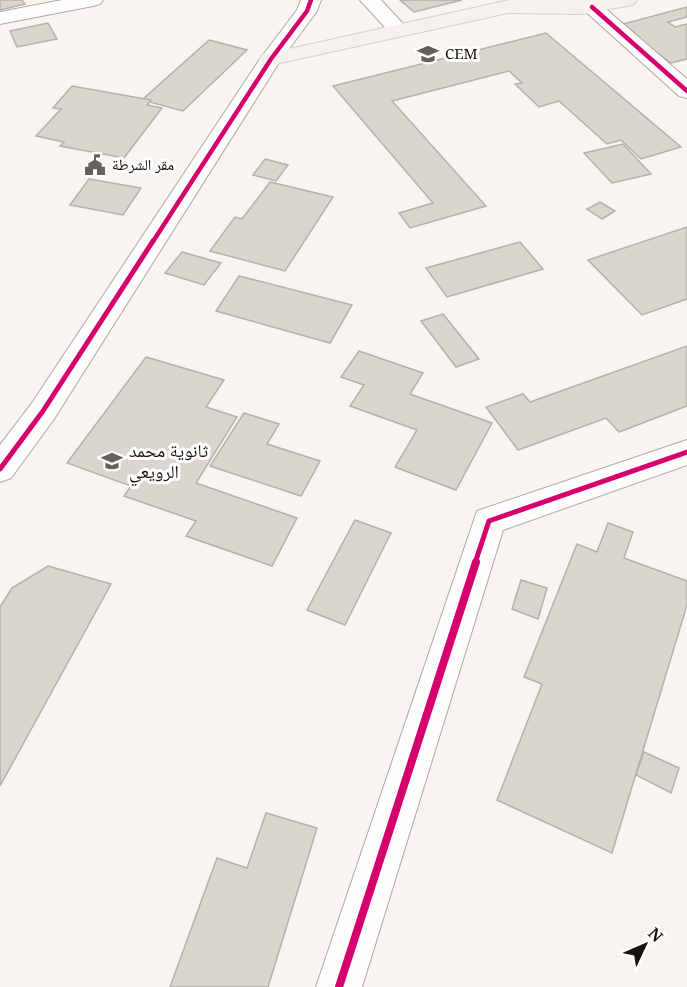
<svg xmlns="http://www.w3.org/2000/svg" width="687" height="987" font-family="'Noto Serif','Noto Naskh Arabic',serif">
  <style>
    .building { fill: #dbd5cf; stroke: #b6b0ab; stroke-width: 1.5 }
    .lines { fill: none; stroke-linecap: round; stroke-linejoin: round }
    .minor-casing { stroke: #ada8a1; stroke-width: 2 }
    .major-casing { stroke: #d3d0cd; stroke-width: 2 }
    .minor { fill: #fefdfd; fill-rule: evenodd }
    .major { fill: #f6f1ec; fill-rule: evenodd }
    .cycleway-far2-casing { stroke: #fff; stroke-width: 7 }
    .cycleway-far1-casing { stroke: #fff; stroke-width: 9 }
    .cycleway-casing { stroke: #fff; stroke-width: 11 }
    .cycleway-far2 { stroke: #d6006c; stroke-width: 4.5 }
    .cycleway-far1 { stroke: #d6006c; stroke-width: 5 }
    .cycleway { stroke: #d6006c; stroke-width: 8 }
    .labels { text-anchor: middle; stroke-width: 6; stroke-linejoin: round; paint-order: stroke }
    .far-poi-label { font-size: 15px; fill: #19120a; stroke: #fff; text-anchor: start }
    .poi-label { font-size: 18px; fill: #19120a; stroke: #fff; text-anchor: start }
  </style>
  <rect width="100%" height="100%" fill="#f9f4ef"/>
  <g class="building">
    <polygon points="0,0 22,0 25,4 0,10"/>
    <polygon points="400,0 462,0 414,12"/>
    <polygon points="687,7 687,17 668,22 675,27 687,24 687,59 671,63 632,34 635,33 623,24"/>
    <polygon points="48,23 57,39 17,47 10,31"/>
    <polygon points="546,33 681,147 641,159 621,140 607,144 559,101 539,107 515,84 522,83 509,71 392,101 486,206 410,228 399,213 433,203 333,86"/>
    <polygon points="209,40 247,50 183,111 142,100"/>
    <polygon points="72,86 151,100 147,105 162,108 124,158 60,146 64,142 36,136 61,109 53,108"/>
    <polygon points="623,144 651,174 612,183 584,153"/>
    <polygon points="265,159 288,165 276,181 253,175"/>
    <polygon points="89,179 141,188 123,215 70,205"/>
    <polygon points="270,182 333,197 285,271 210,251 235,217 242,219"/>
    <polygon points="600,202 615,211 602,219 587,209"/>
    <polygon points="687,227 687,299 642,315 588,260"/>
    <polygon points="520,242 543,269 447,297 426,268"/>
    <polygon points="182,252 221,263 204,285 165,273"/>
    <polygon points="239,276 352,305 330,343 216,311"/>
    <polygon points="443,314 479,359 456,367 421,321"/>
    <polygon points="687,346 687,406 619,432 606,418 518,450 486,407 523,394 530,402"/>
    <polygon points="359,351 423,373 410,394 492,423 456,490 395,467 417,430 350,406 364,385 341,377"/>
    <polygon points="146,357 224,380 206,407 237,417 196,483 297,518 272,566 186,536 196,521 124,496 131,486 67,463"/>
    <polygon points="244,413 279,424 267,444 320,461 301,496 210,466"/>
    <polygon points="355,520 391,533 345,625 307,610"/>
    <polygon points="608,523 633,532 624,558 687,581 687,605 612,853 497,800 542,684 524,677 577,544 597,552"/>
    <polygon points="48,566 111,584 0,786 0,607 12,588"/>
    <polygon points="521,580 547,588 538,619 512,609"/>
    <polygon points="644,752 679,768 671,793 636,775"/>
    <polygon points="266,813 317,828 268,987 170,987 217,858 247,868"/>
  </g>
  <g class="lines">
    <defs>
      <g id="minor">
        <polygon points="62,0 103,0 100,4 93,6 0,24 0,12"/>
        <polygon points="301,0 321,0 317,11 280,61 54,419 11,478 0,482 0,445 32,403 260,59 297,10"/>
        <polygon points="360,0 381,0 406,27 409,31 406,35 392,35"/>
        <polygon points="592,1 599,3 687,79 687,98 679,96 585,11 582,7 585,3"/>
        <polygon points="687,440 687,465 503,530 362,987 316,987 477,511"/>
      </g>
      <polygon id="major" points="509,0 637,0 634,4 627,6 580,14 508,13 271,65 263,64 260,59 263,54 271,53"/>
    </defs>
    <use href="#minor" class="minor-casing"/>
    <use href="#major" class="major-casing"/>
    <use href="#minor" class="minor"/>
    <use href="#major" class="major"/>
    <defs>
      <g id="cycleway-far2">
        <polyline points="592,7 687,91"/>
        <polyline points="152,243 271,59 307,11 311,0"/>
      </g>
      <g id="cycleway-far1">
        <polyline points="0,469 43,411 153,241"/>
        <polyline points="475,563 489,521 687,452"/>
      </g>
      <polyline id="cycleway" points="339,987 476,562"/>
    </defs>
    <use href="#cycleway-far2" class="cycleway-far2-casing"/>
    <use href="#cycleway-far1" class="cycleway-far1-casing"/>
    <use href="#cycleway" class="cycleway-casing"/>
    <use href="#cycleway-far2" class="cycleway-far2"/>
    <use href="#cycleway-far1" class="cycleway-far1"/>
    <use href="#cycleway" class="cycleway"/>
  </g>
  <defs>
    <symbol id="school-bare" viewBox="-9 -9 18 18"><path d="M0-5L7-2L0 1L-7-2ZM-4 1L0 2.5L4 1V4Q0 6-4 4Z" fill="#67615a" stroke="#fff" stroke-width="2.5" paint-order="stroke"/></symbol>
    <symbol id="civic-bare" viewBox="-9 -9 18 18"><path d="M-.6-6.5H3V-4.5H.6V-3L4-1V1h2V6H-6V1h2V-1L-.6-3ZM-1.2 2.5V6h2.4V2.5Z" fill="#67615a" stroke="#fff" stroke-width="2.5" paint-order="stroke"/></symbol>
  </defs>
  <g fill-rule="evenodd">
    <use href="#school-bare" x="413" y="39" width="30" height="30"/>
    <use href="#civic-bare" x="80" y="150" width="30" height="30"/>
    <use href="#school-bare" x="97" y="446" width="30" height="30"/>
  </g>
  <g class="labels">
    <g class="far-poi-label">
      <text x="445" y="59">CEM</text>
      <text x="112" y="170">مقر الشرطة</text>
    </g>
    <g class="poi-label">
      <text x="129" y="457">ثانوية محمد<tspan x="129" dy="21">الرويعي</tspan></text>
    </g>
  </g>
  <g transform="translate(645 945) rotate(46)" stroke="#ffffff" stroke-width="4.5" paint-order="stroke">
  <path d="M0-4.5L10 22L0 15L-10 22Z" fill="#19120a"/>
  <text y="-9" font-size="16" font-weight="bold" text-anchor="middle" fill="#19120a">N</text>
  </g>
</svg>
